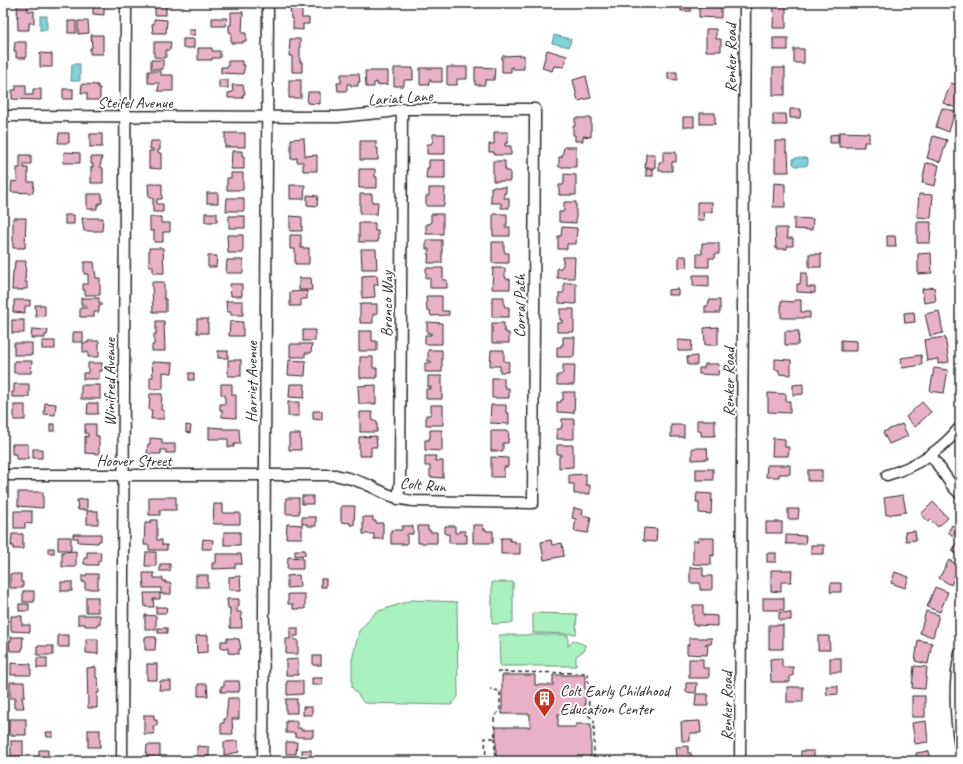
<svg xmlns="http://www.w3.org/2000/svg" width="963" height="764" font-family="Caveat,sans-serif">
  <style>
    .green { fill: #a9f2c0; stroke: #6a8e76 }
    .water { fill: #80d2d7; stroke: #5e8f92 }
    .building { fill: #e8b1c8; stroke: #2b2b2b }
    .lines { fill: none; stroke-linecap: round; stroke-linejoin: round }
    .minor-casing { stroke: #2b2b2b; stroke-width: 13 }
    .path { stroke: #2b2b2b; stroke-width: 1.5; stroke-dasharray: 4 3; stroke-linecap: butt }
    .minor { stroke: #fff; stroke-width: 10 }
    .labels { text-anchor: middle; stroke-width: 4; stroke-linejoin: round; paint-order: stroke }
    .street-label { font-size: 16px; fill: #2b2b2b; stroke: #fff }
    .poi-label { font-size: 16px; fill: #2b2b2b; stroke: #fff; text-anchor: start }
  </style>
  <rect width="100%" height="100%" fill="#fff"/>
  <filter id="ink" filterUnits="userSpaceOnUse"><feTurbulence type="fractalNoise" baseFrequency=".025" numOctaves="2"/><feDisplacementMap in="SourceGraphic" scale="8" xChannelSelector="R" yChannelSelector="G"/><feConvolveMatrix kernelMatrix="1 2 1 2 8 2 1 2 1" color-interpolation-filters="sRGB"/></filter>
  <g filter="url(#ink)">
    <g class="green">
      <polygon points="492,582 513,582 513,623 492,624"/>
      <polygon points="412,600 457,602 458,697 451,705 364,703 352,687 352,660 359,631 376,612"/>
      <polygon points="533,613 577,614 576,634 533,633"/>
      <polygon points="499,635 568,635 568,646 573,640 585,645 585,650 576,656 576,666 500,666"/>
    </g>
    <g class="water">
      <rect x="40" y="16" width="7" height="14"/>
      <polygon points="554,35 571,39 569,47 552,43"/>
      <polygon points="72,64 80,64 80,81 71,81"/>
      <polygon points="795,158 805,158 808,159 808,164 806,166 796,166 793,164 793,159"/>
    </g>
    <g class="building">
      <polygon points="93,3 104,3 104,15 93,14"/>
      <rect x="155" y="3" width="11" height="12"/>
      <polygon points="681,3 690,3 691,11 681,11"/>
      <polygon points="774,3 786,3 786,28 773,28"/>
      <polygon points="17,4 28,4 28,11 34,11 34,23 29,23 29,30 18,30"/>
      <polygon points="290,5 302,5 302,18 309,18 309,24 303,24 303,30 293,29 293,19 291,19"/>
      <polygon points="699,7 721,7 721,18 699,17"/>
      <polygon points="231,12 243,12 242,33 246,33 246,41 243,41 243,43 231,43 231,32 229,32 229,25 231,25"/>
      <polygon points="212,18 227,18 226,26 212,26"/>
      <polygon points="154,19 167,20 166,33 153,33 152,24 154,24"/>
      <rect x="68" y="21" width="8" height="12"/>
      <polygon points="78,21 88,21 89,33 78,34"/>
      <polygon points="706,29 716,29 716,39 721,39 721,51 706,51"/>
      <rect x="189" y="30" width="6" height="5"/>
      <polygon points="91,35 103,35 103,54 90,54 90,48 92,48"/>
      <rect x="773" y="38" width="15" height="12"/>
      <rect x="183" y="39" width="11" height="9"/>
      <polygon points="290,39 300,39 300,62 302,62 302,72 292,72 292,56 289,56"/>
      <polygon points="15,42 26,42 26,58 16,58 16,51 14,51"/>
      <polygon points="154,42 171,42 170,50 166,50 166,58 154,57"/>
      <polygon points="198,48 212,48 212,51 220,51 220,58 212,58 212,60 198,60"/>
      <rect x="794" y="49" width="10" height="14"/>
      <polygon points="547,50 567,56 564,67 554,66 552,71 542,68"/>
      <polygon points="40,53 52,54 52,67 40,67"/>
      <polygon points="524,55 524,69 513,69 513,67 511,67 511,72 502,72 502,56"/>
      <rect x="151" y="60" width="12" height="9"/>
      <polygon points="228,61 242,61 242,65 245,65 243,74 221,73 221,67 228,67"/>
      <polygon points="447,67 467,67 467,79 457,79 457,85 447,85"/>
      <polygon points="475,67 495,68 494,80 485,80 485,85 475,85"/>
      <polygon points="394,68 413,68 413,80 404,80 404,86 394,86"/>
      <polygon points="420,68 442,68 442,82 431,82 431,80 429,80 429,85 420,85"/>
      <rect x="773" y="68" width="12" height="27"/>
      <polygon points="148,71 161,71 161,75 173,75 173,91 158,91 159,83 148,83"/>
      <polygon points="365,71 388,71 388,84 377,85 377,82 374,83 374,87 366,87"/>
      <polygon points="668,72 677,72 677,80 668,79"/>
      <polygon points="341,74 359,74 360,82 358,82 358,86 351,86 351,84 347,84 347,91 338,91 337,83 341,83"/>
      <polygon points="586,76 591,98 578,101 573,80"/>
      <rect x="219" y="80" width="9" height="8"/>
      <rect x="289" y="80" width="12" height="18"/>
      <polygon points="951,83 960,86 960,98 956,108 943,103"/>
      <polygon points="82,84 98,85 98,88 100,88 100,100 87,100 87,93 81,93"/>
      <polygon points="16,85 26,85 26,95 33,95 33,89 41,89 41,100 12,99 12,90 16,90"/>
      <polygon points="232,85 243,85 245,94 243,94 243,98 228,98 228,93 233,92"/>
      <rect x="63" y="89" width="10" height="10"/>
      <polygon points="308,92 320,92 320,104 307,103"/>
      <polygon points="942,108 955,111 949,132 936,127"/>
      <polygon points="790,109 801,109 800,118 790,118"/>
      <rect x="700" y="113" width="15" height="11"/>
      <polygon points="773,114 786,114 787,125 773,125"/>
      <rect x="683" y="117" width="11" height="10"/>
      <polygon points="575,118 591,118 591,137 583,136 583,141 575,141 575,135 573,135 573,126 575,126"/>
      <polygon points="494,132 508,132 508,143 505,143 505,146 511,146 511,155 494,155 494,152 489,152 489,144 494,144"/>
      <polygon points="839,132 869,133 869,142 864,142 864,147 839,147"/>
      <polygon points="59,133 69,133 69,143 58,143"/>
      <rect x="225" y="133" width="20" height="14"/>
      <rect x="90" y="134" width="12" height="13"/>
      <polygon points="433,134 445,134 445,154 427,154 427,144 431,144 433,141"/>
      <polygon points="838,134 838,143 830,143 830,135"/>
      <polygon points="933,136 947,140 940,162 927,158"/>
      <polygon points="304,138 305,156 317,155 317,171 303,171 303,162 297,162 297,158 291,159 291,139"/>
      <polygon points="151,141 160,141 160,150 158,150 158,153 161,153 161,169 149,168 149,151 153,151 153,149 150,149"/>
      <polygon points="360,141 376,141 376,148 378,148 378,160 360,160"/>
      <polygon points="775,141 786,141 786,152 788,152 789,172 775,172"/>
      <polygon points="564,147 576,147 576,167 559,167 559,157 562,157"/>
      <polygon points="232,151 242,151 242,156 244,156 244,169 231,169"/>
      <polygon points="64,152 80,153 80,163 63,163"/>
      <polygon points="663,152 676,152 676,162 672,162 672,171 659,171 659,162 663,162"/>
      <polygon points="646,154 655,154 655,168 645,168"/>
      <polygon points="20,155 31,155 31,164 24,164 24,168 28,168 28,182 34,182 33,193 11,192 12,181 17,182 17,168 20,168"/>
      <polygon points="91,157 102,157 100,167 103,168 103,183 91,183 91,167 93,167 93,164 91,164"/>
      <polygon points="429,160 445,160 445,179 426,179 427,168 429,168"/>
      <polygon points="493,161 505,161 505,169 506,169 506,171 510,171 510,181 493,181"/>
      <polygon points="926,163 939,165 935,186 922,183"/>
      <polygon points="359,169 375,169 375,177 377,177 377,188 359,188"/>
      <rect x="646" y="169" width="7" height="7"/>
      <polygon points="231,173 243,173 243,190 227,190 227,178 231,178"/>
      <polygon points="564,174 576,175 576,195 559,195 559,185 563,185 564,182"/>
      <polygon points="774,183 785,184 785,207 773,207"/>
      <polygon points="148,184 162,184 162,199 157,199 157,204 163,204 163,212 153,212 153,198 149,198"/>
      <polygon points="290,185 305,185 304,199 290,199"/>
      <polygon points="491,187 506,187 506,193 504,193 504,198 509,198 509,208 501,208 501,203 491,203"/>
      <polygon points="429,188 445,188 444,206 426,206 426,196 429,196"/>
      <rect x="207" y="193" width="11" height="10"/>
      <polygon points="87,194 102,194 102,203 99,203 99,205 97,205 97,209 87,209"/>
      <polygon points="360,194 372,194 372,202 378,202 377,214 360,214"/>
      <polygon points="919,194 933,195 931,218 917,217"/>
      <polygon points="307,195 318,196 317,206 307,205"/>
      <polygon points="227,198 244,198 244,211 226,211"/>
      <polygon points="564,202 576,202 576,223 559,222 559,212 563,212 564,210"/>
      <polygon points="697,202 712,202 712,212 703,212 704,220 697,220"/>
      <rect x="205" y="213" width="12" height="9"/>
      <polygon points="431,214 443,214 443,234 426,234 426,224 430,224 430,222 431,222"/>
      <polygon points="493,214 507,214 507,225 505,225 505,227 510,227 510,236 493,236"/>
      <rect x="65" y="215" width="9" height="9"/>
      <rect x="229" y="216" width="16" height="12"/>
      <polygon points="290,216 302,217 302,231 290,231"/>
      <polygon points="150,217 161,217 161,223 170,223 170,232 163,232 163,242 154,242 154,231 150,231"/>
      <polygon points="13,218 26,218 25,248 13,248"/>
      <polygon points="82,218 103,218 102,231 84,231"/>
      <polygon points="794,218 813,219 812,230 794,229"/>
      <polygon points="917,222 931,222 930,243 917,243"/>
      <polygon points="359,223 375,223 375,231 378,231 378,242 359,242"/>
      <polygon points="562,227 577,228 576,244 567,244 567,249 558,249 558,236 561,236"/>
      <polygon points="775,228 787,228 787,238 793,238 793,246 787,246 787,249 776,249"/>
      <polygon points="227,235 243,235 243,253 228,253"/>
      <polygon points="290,235 301,235 301,248 309,248 309,264 295,264 295,249 290,249"/>
      <polygon points="887,236 895,236 896,247 887,247"/>
      <polygon points="426,240 442,240 442,263 428,263 429,249 426,249"/>
      <polygon points="492,242 504,242 504,250 505,253 509,253 509,263 492,263"/>
      <polygon points="702,243 719,243 719,254 715,254 715,258 709,258 709,267 697,267 697,254 702,254"/>
      <polygon points="149,248 163,248 164,273 153,273 153,266 149,266"/>
      <polygon points="361,249 376,249 377,269 362,269"/>
      <polygon points="931,253 932,273 918,274 918,254"/>
      <rect x="809" y="254" width="12" height="13"/>
      <polygon points="208,256 217,256 216,267 208,267"/>
      <polygon points="679,256 686,256 687,267 679,268"/>
      <polygon points="563,257 575,257 574,278 557,278 557,268 561,268 563,265"/>
      <polygon points="227,260 243,260 243,273 226,273"/>
      <polygon points="15,261 26,261 25,282 27,282 27,289 23,289 23,290 12,290 13,271 14,271"/>
      <polygon points="84,262 94,262 96,278 100,278 100,295 85,295 85,290 83,290 83,284 88,284 88,274 84,274"/>
      <polygon points="426,268 443,268 443,280 447,280 447,288 430,288 430,278 426,278"/>
      <polygon points="493,268 505,268 505,276 506,279 510,279 510,289 492,289"/>
      <polygon points="801,273 807,273 807,287 815,287 815,293 797,292 797,284 800,284"/>
      <polygon points="377,275 378,285 374,285 375,297 362,298 362,276"/>
      <polygon points="693,275 709,275 709,287 693,286"/>
      <polygon points="299,278 311,278 312,290 299,290"/>
      <polygon points="152,282 164,282 164,299 166,299 166,312 153,312"/>
      <polygon points="564,283 576,283 576,304 559,303 559,293 563,293 564,291"/>
      <polygon points="230,284 242,284 242,296 231,296"/>
      <polygon points="934,287 936,301 924,303 922,289"/>
      <polygon points="678,289 678,295 668,295 668,290"/>
      <polygon points="307,291 307,299 301,299 301,306 290,306 290,292"/>
      <polygon points="426,296 442,296 442,311 449,311 449,315 431,316 430,311 427,311"/>
      <polygon points="492,297 504,297 504,305 505,307 509,307 509,317 492,317"/>
      <polygon points="81,298 99,298 99,303 101,303 101,306 99,306 99,312 94,312 94,317 80,317 80,308 86,308 86,305 81,305"/>
      <polygon points="14,300 30,300 30,306 25,306 25,313 13,312 13,307 14,307"/>
      <polygon points="709,300 720,300 720,313 705,313 705,306 708,306"/>
      <polygon points="794,300 801,300 801,312 810,312 810,318 781,318 781,301 794,302"/>
      <polygon points="226,301 243,301 243,315 231,315 231,312 227,312"/>
      <polygon points="360,304 377,304 377,314 373,314 373,323 360,323"/>
      <polygon points="35,305 45,305 45,316 36,317"/>
      <polygon points="560,309 574,309 574,332 557,332 557,323 562,323 562,320 560,320"/>
      <polygon points="939,311 943,333 930,336 925,314"/>
      <polygon points="914,312 915,322 905,323 904,313"/>
      <rect x="197" y="319" width="11" height="14"/>
      <rect x="12" y="320" width="12" height="13"/>
      <polygon points="156,321 164,321 165,351 152,351 152,345 154,345 154,334 156,334"/>
      <polygon points="230,321 243,322 243,336 229,336"/>
      <polygon points="427,322 442,323 442,344 425,344 425,335 431,335 431,333 427,333"/>
      <polygon points="492,323 504,323 504,331 506,331 506,333 509,333 509,343 492,343"/>
      <polygon points="718,327 718,345 705,345 704,328"/>
      <polygon points="32,329 48,330 47,335 45,335 45,338 31,338"/>
      <rect x="303" y="330" width="12" height="11"/>
      <polygon points="359,331 372,331 372,341 377,341 377,351 359,351"/>
      <polygon points="785,331 799,331 798,345 785,345"/>
      <rect x="73" y="332" width="10" height="10"/>
      <polygon points="563,337 575,337 574,357 557,357 557,347 561,347 561,345 563,345"/>
      <polygon points="945,337 949,362 938,364 938,359 927,361 924,340"/>
      <polygon points="678,340 692,341 691,351 678,351"/>
      <polygon points="841,340 857,341 857,351 841,351"/>
      <rect x="42" y="341" width="13" height="8"/>
      <polygon points="88,341 99,341 99,357 88,357 88,352 83,352 83,343 88,343"/>
      <rect x="14" y="343" width="18" height="12"/>
      <polygon points="290,344 312,344 311,353 305,353 305,357 290,357"/>
      <polygon points="428,350 442,350 442,372 425,372 425,363 431,363 431,361 428,361"/>
      <polygon points="491,350 504,350 504,361 509,362 508,372 500,372 500,366 490,366"/>
      <rect x="218" y="351" width="10" height="7"/>
      <polygon points="921,355 922,365 902,368 901,358"/>
      <polygon points="697,356 697,365 688,365 687,357"/>
      <polygon points="360,357 373,357 373,368 377,368 377,378 360,378"/>
      <polygon points="775,359 791,360 791,375 779,374 779,370 775,370"/>
      <rect x="228" y="360" width="13" height="16"/>
      <polygon points="289,360 306,361 305,376 288,375"/>
      <polygon points="14,361 32,361 31,373 14,373"/>
      <polygon points="152,362 173,363 172,373 163,372 163,389 150,389 150,377 153,377"/>
      <polygon points="88,363 102,363 102,371 99,371 99,379 83,379 83,373 88,373"/>
      <polygon points="705,364 719,364 718,375 699,374 699,368 704,368"/>
      <polygon points="563,365 575,365 574,385 557,385 557,375 561,375 563,373"/>
      <polygon points="934,368 948,370 944,393 930,391"/>
      <rect x="189" y="373" width="5" height="7"/>
      <polygon points="428,376 442,376 442,399 426,399 426,389 431,389 431,387 428,387"/>
      <polygon points="492,378 504,378 504,386 505,386 505,388 509,388 509,398 492,398"/>
      <polygon points="14,384 29,384 29,397 12,397 12,392 14,392"/>
      <polygon points="221,384 232,384 232,395 236,395 236,418 222,417 222,410 220,410 220,404 225,404 225,395 221,394"/>
      <polygon points="290,384 305,384 304,398 289,397"/>
      <polygon points="803,384 803,394 793,395 793,385"/>
      <rect x="81" y="385" width="19" height="14"/>
      <polygon points="376,385 376,404 359,404 358,386"/>
      <polygon points="563,392 575,392 574,413 557,412 557,402 561,402 561,400 563,400"/>
      <polygon points="768,393 786,394 786,401 790,401 790,413 768,412"/>
      <polygon points="150,394 162,394 161,410 164,410 164,419 151,419 152,410 149,410"/>
      <rect x="288" y="402" width="11" height="14"/>
      <polygon points="922,402 931,412 915,427 906,417"/>
      <polygon points="45,403 56,404 55,415 44,414"/>
      <polygon points="88,403 98,403 98,414 87,414"/>
      <rect x="14" y="405" width="11" height="15"/>
      <polygon points="431,405 443,405 443,425 426,425 426,415 430,415 431,413"/>
      <polygon points="491,405 506,405 506,413 509,413 509,424 490,423"/>
      <polygon points="313,411 322,411 322,420 313,419"/>
      <polygon points="360,412 372,412 373,421 377,421 377,432 360,432"/>
      <polygon points="562,419 574,419 574,439 557,439 557,429 561,429 561,427 562,427"/>
      <polygon points="697,420 715,420 715,436 701,436 701,431 697,431"/>
      <rect x="50" y="424" width="5" height="7"/>
      <polygon points="85,424 96,424 96,436 99,436 99,454 85,453 85,436 88,437 88,434 85,433"/>
      <polygon points="902,424 908,436 889,444 883,432"/>
      <polygon points="186,425 191,426 190,433 186,432"/>
      <rect x="671" y="425" width="13" height="12"/>
      <polygon points="209,427 223,428 223,429 239,429 240,444 234,444 234,447 228,447 228,439 209,439"/>
      <polygon points="430,430 442,430 442,451 425,450 425,440 429,440 429,438 430,438"/>
      <polygon points="491,431 509,431 508,443 503,443 503,451 491,451"/>
      <polygon points="289,434 300,434 301,450 289,450"/>
      <polygon points="376,436 377,447 371,447 371,456 359,456 359,437"/>
      <polygon points="150,438 162,439 162,444 175,444 175,453 166,453 166,450 161,450 161,454 147,454 148,444 150,444"/>
      <polygon points="773,438 785,439 785,447 789,447 788,456 772,456"/>
      <polygon points="12,444 28,444 28,459 16,459 16,454 12,454"/>
      <polygon points="557,445 573,445 573,467 559,468 559,456 561,456 561,454 557,454"/>
      <polygon points="692,448 707,448 708,459 692,460"/>
      <rect x="33" y="449" width="9" height="9"/>
      <polygon points="425,456 436,456 435,461 443,461 443,478 430,477 430,466 425,466"/>
      <polygon points="491,457 508,458 508,467 504,467 504,477 491,477"/>
      <polygon points="767,465 790,465 790,474 779,474 779,477 766,477"/>
      <rect x="696" y="469" width="17" height="11"/>
      <rect x="808" y="470" width="14" height="11"/>
      <polygon points="586,474 586,485 590,485 590,494 574,494 574,484 569,484 569,475"/>
      <polygon points="18,492 43,492 43,508 18,506"/>
      <polygon points="697,493 712,494 711,514 699,513 699,502 696,502"/>
      <polygon points="903,495 906,512 886,515 884,498"/>
      <rect x="302" y="496" width="11" height="8"/>
      <polygon points="149,497 176,497 176,510 160,510 160,515 149,515"/>
      <rect x="286" y="498" width="13" height="16"/>
      <polygon points="87,499 87,510 78,510 77,500"/>
      <polygon points="933,502 948,518 938,527 931,520 929,522 921,514"/>
      <polygon points="214,504 223,504 223,513 240,513 240,524 213,524"/>
      <polygon points="341,506 355,506 354,525 350,525 350,523 341,522"/>
      <polygon points="574,508 583,510 582,515 591,517 588,533 574,531 576,519 572,518"/>
      <polygon points="788,509 799,509 798,519 788,519"/>
      <polygon points="14,511 32,511 32,524 25,523 25,528 14,528"/>
      <rect x="87" y="511" width="11" height="13"/>
      <polygon points="302,517 316,517 316,526 308,526 308,524 302,524"/>
      <polygon points="363,517 373,517 373,521 376,521 376,523 383,523 383,539 374,539 374,534 363,534"/>
      <polygon points="151,520 157,520 157,540 162,540 162,545 167,545 167,550 149,550 149,545 144,545 145,523 151,523"/>
      <rect x="766" y="522" width="16" height="11"/>
      <polygon points="287,524 302,525 302,538 286,538"/>
      <polygon points="473,525 483,525 483,529 486,529 486,531 493,531 493,543 473,543"/>
      <polygon points="952,525 958,529 953,536 948,532"/>
      <polygon points="402,526 413,526 413,534 407,534 407,544 391,544 391,530 402,530"/>
      <polygon points="418,526 428,526 428,530 430,530 430,532 437,532 437,543 418,543"/>
      <polygon points="445,526 455,526 455,533 459,533 459,531 465,531 465,535 467,535 467,543 449,543 449,534 445,534"/>
      <polygon points="644,528 657,529 656,542 643,541"/>
      <polygon points="915,531 916,540 906,541 905,532"/>
      <rect x="224" y="532" width="16" height="13"/>
      <polygon points="12,534 23,534 23,549 13,549 13,545 11,546"/>
      <polygon points="73,534 101,534 101,541 98,541 98,543 78,542 78,538 73,538"/>
      <polygon points="786,535 806,536 805,544 786,544"/>
      <rect x="58" y="537" width="13" height="13"/>
      <polygon points="960,537 960,555 952,551"/>
      <polygon points="501,538 510,538 510,541 515,541 515,543 520,543 520,554 501,554"/>
      <polygon points="698,538 714,538 714,556 711,555 711,565 693,564 693,541 698,541"/>
      <polygon points="203,539 213,540 212,549 202,549"/>
      <polygon points="551,540 552,545 562,543 564,556 544,560 541,542"/>
      <rect x="811" y="545" width="13" height="9"/>
      <rect x="48" y="548" width="6" height="5"/>
      <polygon points="295,550 305,550 305,555 295,556"/>
      <polygon points="76,551 76,567 62,567 62,552"/>
      <polygon points="87,552 101,552 100,561 98,561 98,565 87,565 87,564 84,564 84,558 87,558"/>
      <polygon points="146,552 156,552 156,566 145,566"/>
      <rect x="767" y="553" width="9" height="9"/>
      <polygon points="216,554 241,554 242,564 235,564 235,568 212,569 212,563 216,563"/>
      <polygon points="288,557 303,558 303,569 287,569"/>
      <polygon points="949,560 960,566 951,585 939,578"/>
      <rect x="160" y="564" width="10" height="7"/>
      <polygon points="690,567 703,568 703,576 712,576 712,590 700,590 700,583 690,583"/>
      <polygon points="771,570 792,570 791,582 781,582 781,592 771,591"/>
      <polygon points="895,572 909,577 905,588 891,583"/>
      <polygon points="143,573 154,573 154,578 163,578 163,581 166,581 165,583 171,583 171,594 161,594 161,588 144,588"/>
      <polygon points="10,574 21,574 21,582 23,582 23,588 10,588"/>
      <polygon points="86,574 98,574 98,589 85,589 85,582 82,582 82,576 86,576"/>
      <rect x="196" y="575" width="12" height="12"/>
      <polygon points="299,575 300,587 287,588 287,576"/>
      <polygon points="240,576 241,590 229,590 229,577"/>
      <rect x="321" y="579" width="5" height="8"/>
      <rect x="61" y="582" width="11" height="9"/>
      <polygon points="831,583 841,583 841,592 830,592"/>
      <polygon points="935,587 948,592 940,612 927,607"/>
      <rect x="23" y="591" width="11" height="11"/>
      <polygon points="144,593 160,593 160,599 153,599 154,607 145,607"/>
      <polygon points="288,594 305,594 305,609 293,609 293,604 288,604"/>
      <rect x="86" y="597" width="12" height="15"/>
      <rect x="763" y="598" width="21" height="12"/>
      <polygon points="227,599 239,599 239,606 237,606 237,612 241,612 242,628 230,628 230,608 228,608"/>
      <rect x="19" y="604" width="10" height="7"/>
      <polygon points="693,605 703,605 703,615 717,616 717,626 693,625"/>
      <polygon points="156,607 167,607 166,613 156,613"/>
      <polygon points="926,611 939,615 933,637 920,633"/>
      <polygon points="779,612 791,613 791,620 779,620"/>
      <polygon points="78,615 100,615 100,624 97,624 97,626 85,626 85,624 78,624"/>
      <polygon points="145,615 156,616 156,629 145,629"/>
      <polygon points="11,616 22,616 22,625 30,625 30,632 11,631"/>
      <rect x="769" y="625" width="14" height="24"/>
      <rect x="158" y="628" width="9" height="5"/>
      <polygon points="290,628 298,628 298,636 294,636 294,640 298,640 298,654 286,654 286,639 290,639"/>
      <rect x="58" y="635" width="11" height="12"/>
      <polygon points="208,635 208,652 197,653 196,636"/>
      <polygon points="818,636 829,636 830,650 818,650"/>
      <polygon points="11,637 23,637 22,651 10,651 9,641 11,641"/>
      <polygon points="145,637 156,637 155,650 145,650"/>
      <polygon points="227,638 239,639 241,649 239,649 239,654 228,653 228,648 221,648 221,641 227,641"/>
      <polygon points="689,638 712,638 711,644 705,644 705,645 708,645 707,655 687,654 687,645 689,645"/>
      <polygon points="86,639 98,639 98,654 86,653"/>
      <polygon points="918,640 932,643 928,664 915,661"/>
      <rect x="37" y="646" width="16" height="9"/>
      <rect x="313" y="656" width="8" height="9"/>
      <rect x="37" y="658" width="10" height="10"/>
      <polygon points="782,658 782,667 793,667 793,676 790,676 790,682 771,682 770,659"/>
      <rect x="830" y="658" width="11" height="14"/>
      <polygon points="298,659 298,675 286,675 286,660"/>
      <polygon points="689,659 703,659 703,668 709,668 709,678 689,678"/>
      <polygon points="11,663 31,664 31,675 11,675"/>
      <rect x="147" y="664" width="10" height="16"/>
      <polygon points="914,666 927,667 925,689 912,688"/>
      <polygon points="96,667 96,678 98,678 99,693 97,693 97,708 88,708 87,668"/>
      <polygon points="502,675 535,675 535,685 553,685 553,675 585,675 585,714 558,714 558,727 576,727 576,724 591,724 591,761 496,761 496,727 530,727 530,714 502,714"/>
      <rect x="312" y="678" width="10" height="7"/>
      <polygon points="160,681 171,681 171,690 159,690"/>
      <polygon points="224,681 239,681 240,689 239,689 239,692 221,692 221,686 224,686"/>
      <polygon points="287,681 303,681 303,694 287,695"/>
      <polygon points="10,682 24,682 25,697 22,697 24,708 14,708 14,700 16,700 16,698 10,698"/>
      <polygon points="686,683 697,683 696,693 686,692"/>
      <polygon points="198,684 207,684 208,696 198,696"/>
      <polygon points="826,686 838,686 838,694 827,695"/>
      <rect x="787" y="687" width="16" height="15"/>
      <polygon points="696,694 708,694 708,706 695,706"/>
      <rect x="912" y="696" width="13" height="21"/>
      <polygon points="228,698 239,698 239,719 232,719 233,734 221,734 221,723 224,723 224,719 226,719"/>
      <rect x="286" y="699" width="11" height="14"/>
      <rect x="303" y="707" width="9" height="8"/>
      <polygon points="144,715 154,715 154,720 157,720 157,726 153,726 154,734 144,734"/>
      <rect x="9" y="719" width="17" height="16"/>
      <polygon points="286,721 297,721 297,728 301,728 301,730 313,730 313,737 295,737 295,733 286,733"/>
      <polygon points="700,721 701,733 690,733 690,741 682,741 681,722"/>
      <polygon points="926,721 928,742 915,744 912,723"/>
      <rect x="88" y="730" width="12" height="17"/>
      <polygon points="46,732 53,732 53,737 47,737"/>
      <rect x="11" y="741" width="12" height="15"/>
      <polygon points="238,741 239,752 224,755 224,742"/>
      <polygon points="286,742 297,742 296,754 286,754"/>
      <polygon points="147,745 160,745 160,761 154,761 155,757 146,757"/>
      <polygon points="197,746 209,747 209,757 197,757"/>
      <polygon points="688,746 688,753 691,753 692,761 682,761 682,757 677,758 676,747"/>
      <polygon points="39,750 48,750 48,758 39,759"/>
      <rect x="302" y="750" width="9" height="7"/>
      <rect x="801" y="751" width="13" height="9"/>
      <polygon points="929,751 931,761 917,761 916,753"/>
      <rect x="86" y="757" width="15" height="4"/>
    </g>
    <g class="lines">
      <defs>
        <g id="minor">
          <path d="M 3,116 L 338,117 L 389,112 L 402,109 L 535,109 L 535,123 L 533,503 L 413,501 C 394,499 383,492 366,484 C 356,480 346,477 335,475 L 3,475"/>
          <polyline points="931,455 953,487 960,494"/>
          <path d="M 887,475 C 915,467 942,450 960,427"/>
          <polyline points="398,499 400,482 402,109"/>
          <path d="M 960,653 C 953,685 955,716 960,747"/>
          <polyline points="122,761 126,3"/>
          <polyline points="263,761 268,3"/>
          <polyline points="740,761 745,3"/>
        </g>
      </defs>
      <use href="#minor" class="minor-casing"/>
      <g class="path">
        <polyline points="497,672 588,673 589,716 594,720 594,761"/>
        <polyline points="495,738 495,761"/>
        <polyline points="486,761 485,738 495,738 494,717 500,710 500,691 490,689"/>
      </g>
      <use href="#minor" class="minor"/>
    </g>
  </g>
  <defs>
    <symbol id="building-pin" viewBox="-11 -11 22 30"><path d="M0 17L-7.5 6A9.5 9.5 0 1 1 7.5 6Z" fill="#c8321e" stroke="#fff"/><path d="M-4-6H4V6H1V3H-1V6H-4ZM-2.5-4.3h1.7v1.8h-1.7ZM.8-4.3h1.7v1.8H.8ZM-2.5-1h1.7V.8h-1.7ZM.8-1h1.7V.8H.8Z" fill="#fff"/></symbol>
  </defs>
  <g fill-rule="evenodd">
    <use href="#building-pin" x="532" y="686" width="25" height="34"/>
  </g>
  <g class="labels">
    <g class="street-label">
      <text transform="translate(730 58) rotate(-90)" y="6">Renker Road</text>
      <text transform="translate(400 97) rotate(-4)" y="6">Lariat Lane</text>
      <text x="135" y="108">Steifel Avenue</text>
      <text transform="translate(386 304) rotate(-90)" y="6">Bronco Way</text>
      <text transform="translate(519 306) rotate(-90)" y="6">Corral Path</text>
      <text transform="translate(109 382) rotate(-90)" y="6">Winifred Avenue</text>
      <text transform="translate(251 382) rotate(-90)" y="6">Harriet Avenue</text>
      <text transform="translate(728 382) rotate(-90)" y="6">Renker Road</text>
      <text x="134" y="466">Hoover Street</text>
      <text transform="translate(423 484) rotate(5)" y="6">Colt Run</text>
      <text transform="translate(726 706) rotate(-90)" y="6">Renker Road</text>
    </g>
    <g class="poi-label">
      <text x="560" y="696">Colt Early Childhood<tspan x="560" dy="18">Education Center</tspan></text>
    </g>
  </g>
  <rect width="963" height="764" fill="none" stroke="#fff" stroke-width="16"/>
  <rect x="8" y="8" width="947" height="748" fill="none" stroke="#2b2b2b" stroke-width="1.5" filter="url(#ink)"/>
</svg>
